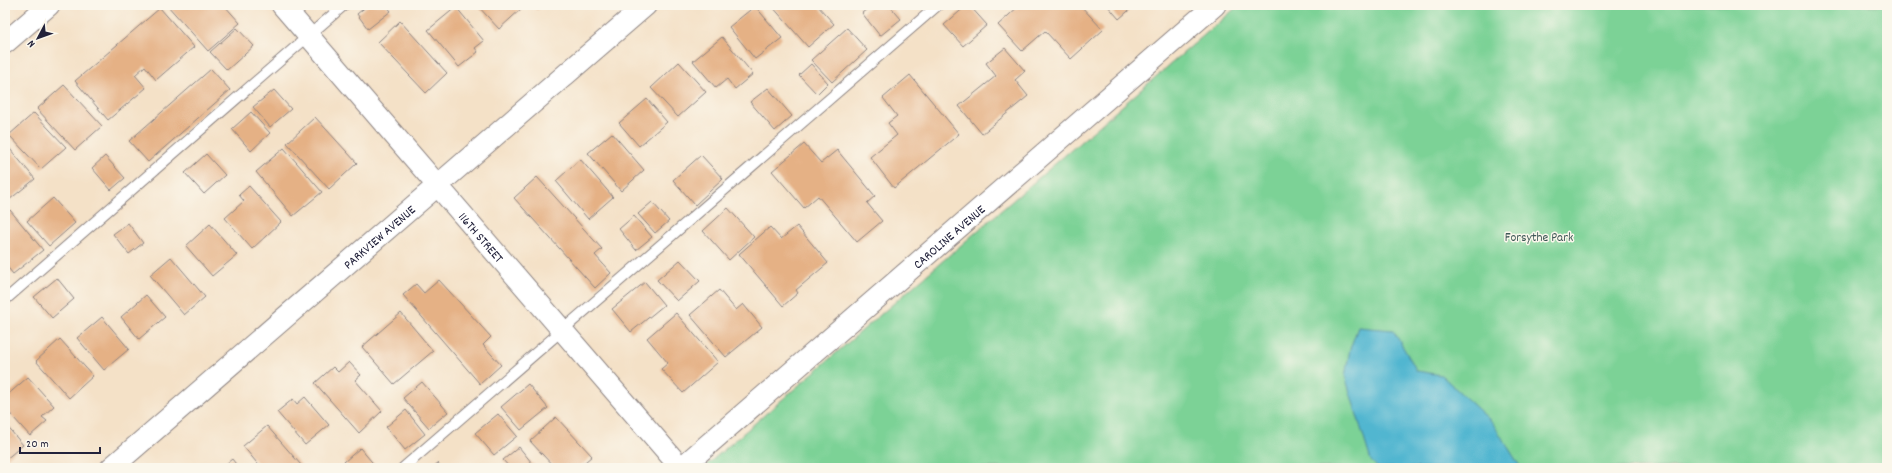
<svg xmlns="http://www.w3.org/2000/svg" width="1892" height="473" font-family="Dekko,sans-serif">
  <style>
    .green { fill: #7bd296; stroke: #4e7a68 }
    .water { fill: #51b6d0; stroke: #3a6c86 }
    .building { fill: #e5b185 }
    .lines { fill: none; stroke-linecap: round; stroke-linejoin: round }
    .service-casing { stroke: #8b8281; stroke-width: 12 }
    .minor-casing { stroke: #8b8281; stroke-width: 23 }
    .service { stroke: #fff; stroke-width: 10 }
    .minor { stroke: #fff; stroke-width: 21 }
    .labels { text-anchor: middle; stroke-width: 3; stroke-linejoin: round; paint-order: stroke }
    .street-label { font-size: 13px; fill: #22223b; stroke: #fbf7ec }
    .park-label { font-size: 13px; fill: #3d5756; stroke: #fbf7ec }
  </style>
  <rect width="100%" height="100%" fill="#fbf7ec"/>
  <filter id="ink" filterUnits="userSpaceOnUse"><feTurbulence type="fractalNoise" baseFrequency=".025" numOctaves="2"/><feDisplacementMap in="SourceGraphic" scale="8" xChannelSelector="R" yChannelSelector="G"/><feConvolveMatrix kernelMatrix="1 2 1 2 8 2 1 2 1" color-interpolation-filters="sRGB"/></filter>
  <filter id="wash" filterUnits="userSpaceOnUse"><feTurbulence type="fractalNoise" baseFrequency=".012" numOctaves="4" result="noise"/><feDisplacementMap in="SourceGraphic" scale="16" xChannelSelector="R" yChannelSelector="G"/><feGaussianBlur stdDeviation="0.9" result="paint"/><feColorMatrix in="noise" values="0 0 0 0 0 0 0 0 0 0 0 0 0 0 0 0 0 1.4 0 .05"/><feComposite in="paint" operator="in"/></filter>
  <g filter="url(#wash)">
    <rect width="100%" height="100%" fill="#f4e1c7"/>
    <polygon class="green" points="1239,5 1887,5 1887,468 703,468"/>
    <polygon class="water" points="1358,327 1393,330 1417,371 1441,375 1492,422 1521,468 1378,468 1371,461 1345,376 1350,349"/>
    <g id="blocks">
      <g class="building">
        <polygon points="167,5 224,5 240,23 208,51"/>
        <polygon points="368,5 386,5 391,11 368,29 357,14"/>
        <polygon points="477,5 520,5 522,8 499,29"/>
        <polygon points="532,5 543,5 537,10"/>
        <polygon points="771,5 817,5 834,24 808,47"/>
        <polygon points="872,5 889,5 901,19 880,36 862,13"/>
        <polygon points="967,5 969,5 987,25 963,46 944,25"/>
        <polygon points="1020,5 1080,5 1103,30 1071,59 1045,31 1022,51 998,25"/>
        <polygon points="1107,5 1135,5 1119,19"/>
        <polygon points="755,6 782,38 755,59 729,27"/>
        <polygon points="456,7 484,41 475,48 478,52 459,67 428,30"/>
        <polygon points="160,8 194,47 156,80 145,66 135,75 146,88 108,120 75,81"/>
        <polygon points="400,21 447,73 426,93 378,42"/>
        <polygon points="237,28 254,46 227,70 210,52"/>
        <polygon points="847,28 867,50 832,82 811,60"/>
        <polygon points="722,37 753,74 735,89 727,79 716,88 693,61"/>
        <polygon points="1005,48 1025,71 1015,80 1028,96 982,134 959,106 996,76 986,63"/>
        <polygon points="679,62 706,92 678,117 651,88"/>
        <polygon points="811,64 828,83 817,94 799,75"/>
        <polygon points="211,69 230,90 148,162 129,141"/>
        <polygon points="910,75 959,134 894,188 870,157 897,135 888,123 897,116 883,98"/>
        <polygon points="64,85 102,126 75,150 37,109"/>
        <polygon points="768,88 792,116 775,131 750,102"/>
        <polygon points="274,90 291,109 270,127 253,107"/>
        <polygon points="647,99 667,122 639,146 619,123"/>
        <polygon points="251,112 270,133 251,151 232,129"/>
        <polygon points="34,113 66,147 41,169 9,135"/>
        <polygon points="315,117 357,163 329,189 287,143"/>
        <polygon points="612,133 644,170 621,191 588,153"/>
        <polygon points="5,143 35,179 9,200 5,195"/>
        <polygon points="804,144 821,163 837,150 875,196 867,203 882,221 857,242 818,196 804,208 772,171"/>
        <polygon points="284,148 322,192 293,216 256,172"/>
        <polygon points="206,154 225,175 204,194 185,173"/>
        <polygon points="701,155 723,179 695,205 673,180"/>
        <polygon points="105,156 125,178 111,190 92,168"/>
        <polygon points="580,159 613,197 588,219 556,181"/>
        <polygon points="537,177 602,249 595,255 611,273 595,288 514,198"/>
        <polygon points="249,186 281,222 252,249 225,218 244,201 239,195"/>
        <polygon points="53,198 75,223 49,246 27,221"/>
        <polygon points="652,202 669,221 655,233 638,214"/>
        <polygon points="728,208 754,237 729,260 703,231"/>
        <polygon points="10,210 43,250 13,274 5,264 5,214"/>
        <polygon points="634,216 652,237 636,250 619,229"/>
        <polygon points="128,223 143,243 129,254 113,234"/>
        <polygon points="210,224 237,255 212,276 186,246"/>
        <polygon points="797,226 828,263 796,290 798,293 783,306 739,254 770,227 781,239"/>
        <polygon points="171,257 205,297 184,315 150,275"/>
        <polygon points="680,260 700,281 677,301 657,280"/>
        <polygon points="57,278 74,299 52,318 34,297"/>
        <polygon points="439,280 491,337 483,345 501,365 480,384 403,295 416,284 424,293"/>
        <polygon points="645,282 664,305 631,332 612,309"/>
        <polygon points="719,290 736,310 743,304 762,327 726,357 690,315"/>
        <polygon points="146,295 165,317 139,339 121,317"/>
        <polygon points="401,313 433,351 394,384 362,347"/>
        <polygon points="676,313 718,362 683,393 661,369 668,363 647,338"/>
        <polygon points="102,317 129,349 104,370 77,338"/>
        <polygon points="60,339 93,376 69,398 36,361"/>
        <polygon points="349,362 361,375 355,380 382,411 359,433 315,383 333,367 338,372"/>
        <polygon points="28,377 54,406 42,417 47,421 30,436 5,408 5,397"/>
        <polygon points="422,382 448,412 429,428 403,398"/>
        <polygon points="528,384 548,408 521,430 501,407"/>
        <polygon points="305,397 329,425 305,445 277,412 293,399 297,404"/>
        <polygon points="406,410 425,434 405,450 386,427"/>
        <polygon points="498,414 517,436 494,455 475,433"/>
        <polygon points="556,417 592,456 578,468 555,468 530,441"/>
        <polygon points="5,424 23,445 5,460"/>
        <polygon points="267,426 301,465 297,468 261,468 243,446"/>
        <polygon points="519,447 536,468 510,468 503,460"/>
        <polygon points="360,448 377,468 350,468 344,462"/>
        <polygon points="232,459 239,468 221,468"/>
        <polygon points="438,463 442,468 431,468"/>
      </g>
    </g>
  </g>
  <g filter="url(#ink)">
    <use href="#blocks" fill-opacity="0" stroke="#8b8281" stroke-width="1"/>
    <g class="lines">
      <defs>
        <g id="service">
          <polyline points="5,300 344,5"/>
          <polyline points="403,468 938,5"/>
        </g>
        <g id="minor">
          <path id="s1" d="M 282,5 L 681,468"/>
          <polyline points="5,43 49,5"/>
          <path id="s2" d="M 111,468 L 646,5"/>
          <path id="s3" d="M 681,468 L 1215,5"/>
        </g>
      </defs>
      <use href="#service" class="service-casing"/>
      <use href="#minor" class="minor-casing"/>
      <use href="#service" class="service"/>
      <use href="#minor" class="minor"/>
    </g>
  </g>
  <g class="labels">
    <g class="street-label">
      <text dy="5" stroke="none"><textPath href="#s2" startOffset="354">PARKVIEW AVENUE</textPath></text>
      <text dy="5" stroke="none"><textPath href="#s1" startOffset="306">116TH STREET</textPath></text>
      <text dy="5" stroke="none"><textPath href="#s3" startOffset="354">CAROLINE AVENUE</textPath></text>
    </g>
    <g class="park-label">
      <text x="1539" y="241">Forsythe Park</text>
    </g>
  </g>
  <rect width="1892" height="473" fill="none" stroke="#fbf7ec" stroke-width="20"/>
  <g transform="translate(38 38) rotate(229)" stroke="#fbf7ec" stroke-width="3" paint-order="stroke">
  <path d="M0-3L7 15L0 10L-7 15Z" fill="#22223b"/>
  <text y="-6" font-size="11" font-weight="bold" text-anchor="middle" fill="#22223b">N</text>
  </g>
  <path d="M20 447v6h80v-6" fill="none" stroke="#22223b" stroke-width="2"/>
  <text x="26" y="447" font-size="12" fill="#22223b" stroke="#fbf7ec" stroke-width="3" paint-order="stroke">20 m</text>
</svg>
